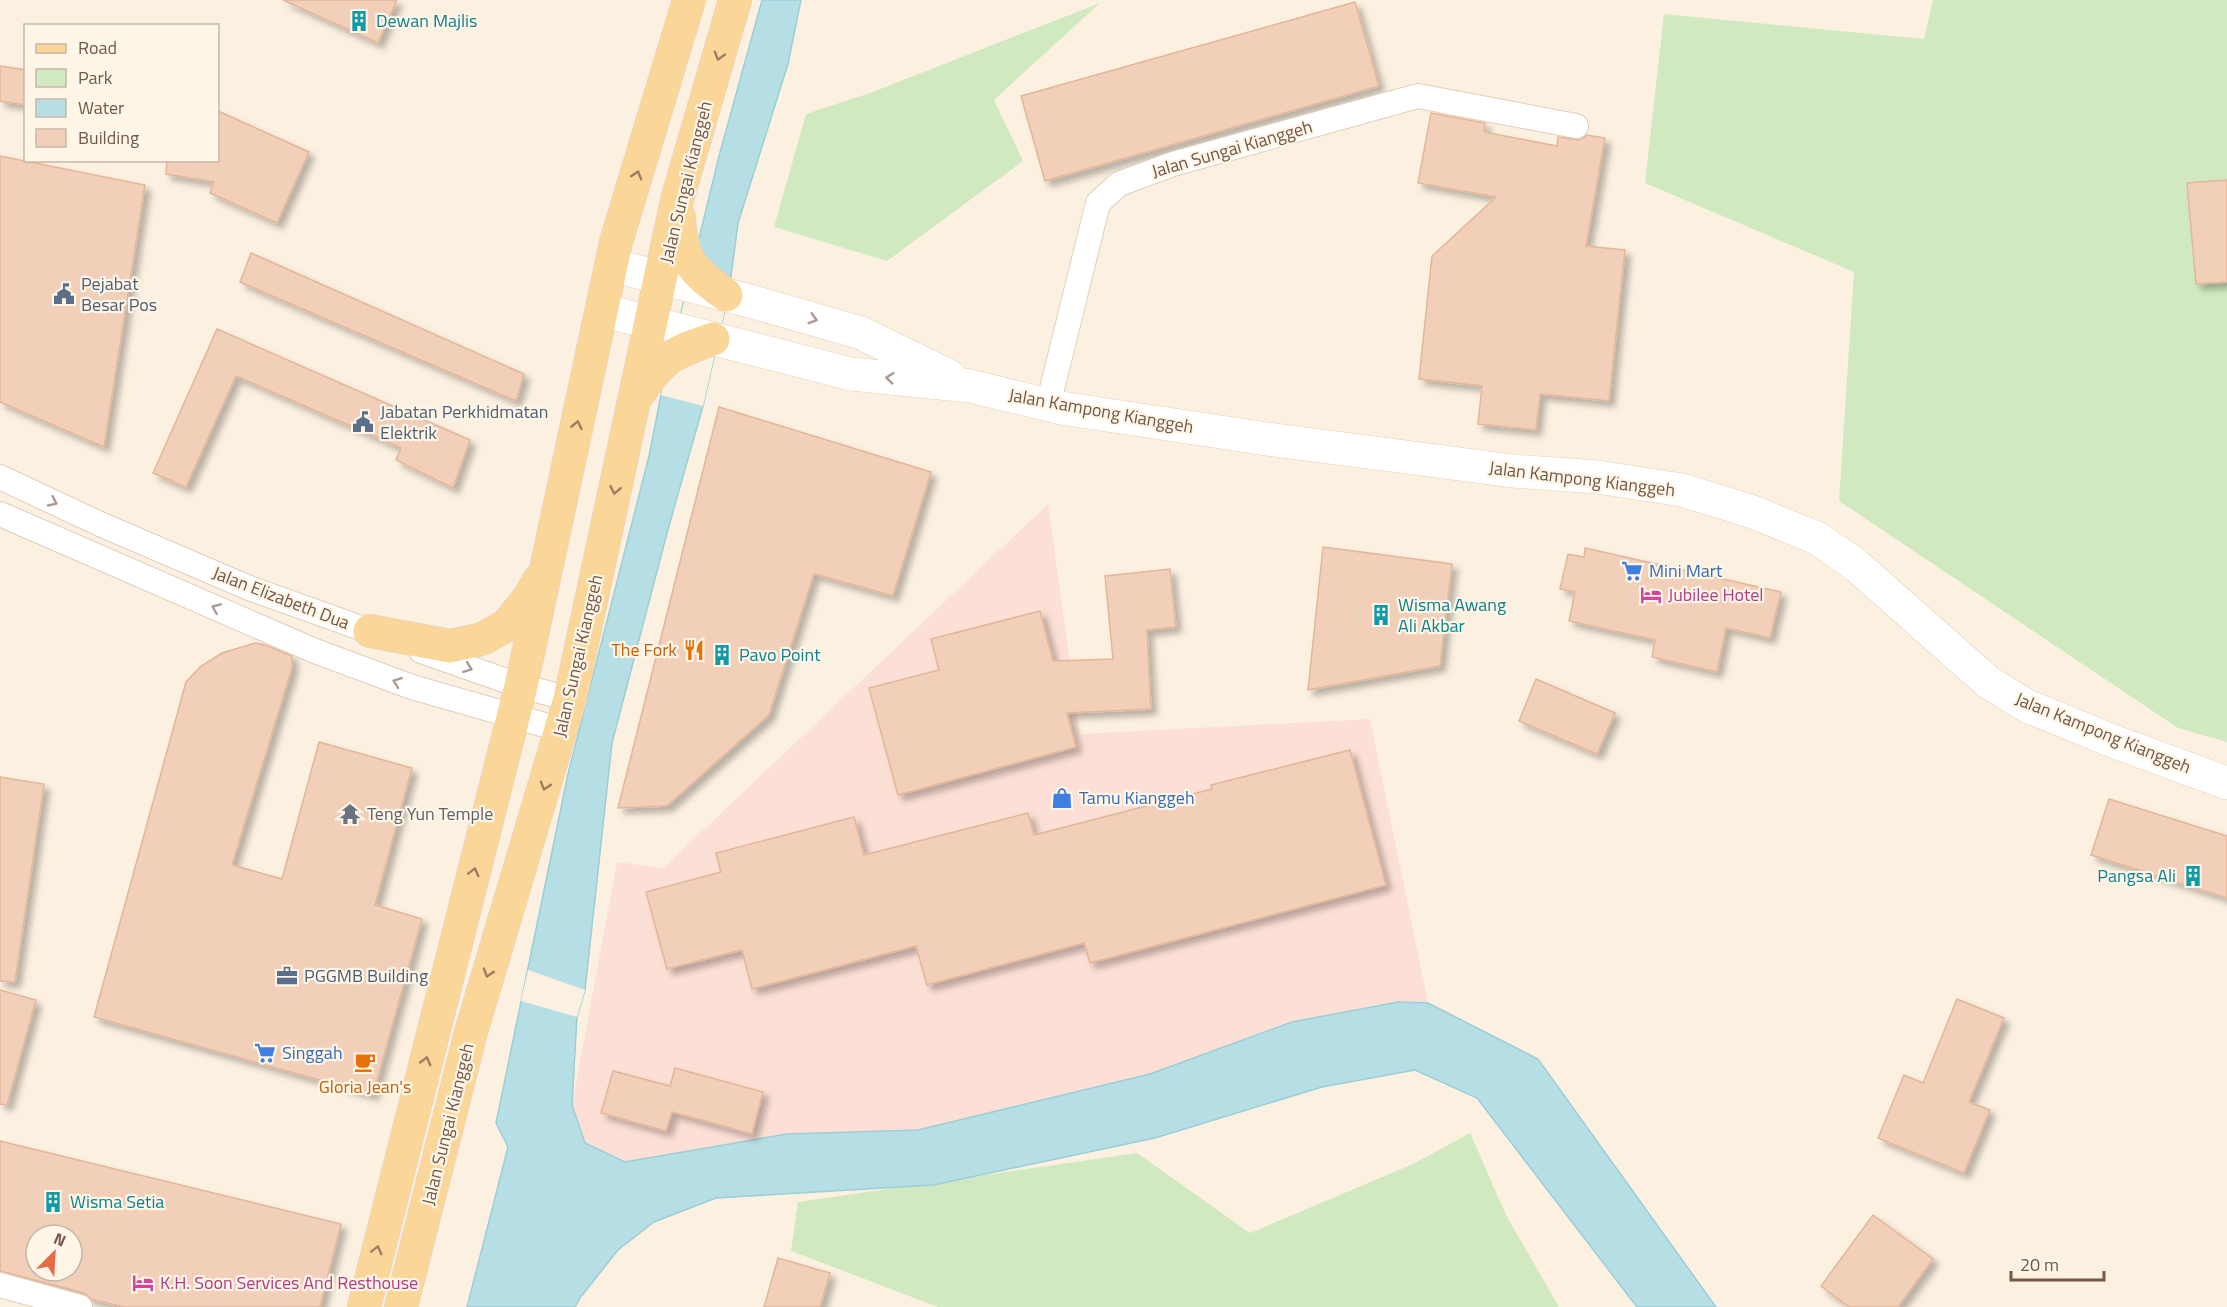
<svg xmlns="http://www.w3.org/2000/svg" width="2227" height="1307" font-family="'Titillium Web',sans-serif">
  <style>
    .commercial { fill: #fce0d5 }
    .green { fill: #d1e9c0 }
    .water { fill: #b6dee5; stroke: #9cced7; stroke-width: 1.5 }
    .pier { fill: #fcf1e1 }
    .building { fill: #f1cfb9; stroke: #e3b699; stroke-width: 1.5; fill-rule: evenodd; filter: url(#shadow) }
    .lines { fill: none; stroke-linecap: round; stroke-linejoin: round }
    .minor-casing { stroke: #e0cebd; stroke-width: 26 }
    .secondary-casing { stroke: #e5cfbb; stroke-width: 34 }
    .primary-casing { stroke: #dbd3cf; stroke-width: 34 }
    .minor { stroke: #fff; stroke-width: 24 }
    .secondary { stroke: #fff; stroke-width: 33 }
    .primary { stroke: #fbd699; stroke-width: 33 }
    .oneway { stroke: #9c7d60 }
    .oneway2 { stroke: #ab9a91 }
    .labels { text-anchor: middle; stroke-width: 4.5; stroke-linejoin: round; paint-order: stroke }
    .culture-label { font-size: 18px; fill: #0d838f; stroke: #fff6e7; text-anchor: start }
    .street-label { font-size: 18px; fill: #735748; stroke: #fff6e7 }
    .service-label { font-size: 18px; fill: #4e5e75; stroke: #fff6e7; text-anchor: start }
    .shop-label { font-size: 18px; fill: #366cbe; stroke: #fff6e7; text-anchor: start }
    .hotel-label { font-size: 18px; fill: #b23c85; stroke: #fff6e7; text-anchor: start }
    .food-label { font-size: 18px; fill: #c56008; stroke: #fff6e7; text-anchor: end }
    .worship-label { font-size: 18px; fill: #5b616d; stroke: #fff6e7; text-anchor: start }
  </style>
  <defs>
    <filter id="shadow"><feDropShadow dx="5.5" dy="5.5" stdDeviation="3" flood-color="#0004"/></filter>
  </defs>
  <rect width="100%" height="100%" fill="#fcf1e1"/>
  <polygon class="commercial" points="1048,504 1080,734 1370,719 1428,1003 1398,1002 1292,1022 1150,1074 918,1130 787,1134 625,1162 585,1143 572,1105 617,862 663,868"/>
  <g class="green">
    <polygon points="1933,0 2227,0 2227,742 2178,728 1839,501 1854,272 1645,183 1664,14 1924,39"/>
    <polygon points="1100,3 994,100 1023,161 887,261 774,227 806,114 870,93"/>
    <polygon points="1470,1133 1506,1215 1559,1307 938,1307 791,1251 798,1202 1137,1153 1250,1233 1413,1164"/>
  </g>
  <polygon class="water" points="762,0 801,0 788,64 738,223 729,292 703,406 667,533 612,743 585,990 577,1017 572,1105 585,1143 625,1162 787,1134 918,1130 1150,1074 1292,1022 1398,1002 1428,1003 1538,1059 1716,1307 1637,1307 1477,1098 1415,1070 1322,1087 1155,1138 933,1185 716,1198 654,1222 618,1250 580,1298 575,1307 467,1307 508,1147 496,1123 568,774 649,456 661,395 719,156"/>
  <g class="pier">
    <polygon points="690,278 729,292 703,406 661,395"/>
    <polygon points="528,970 585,990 577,1017 521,1001"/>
  </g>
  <g class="building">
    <polygon points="283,0 397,0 378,43"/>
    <polygon points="1355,2 1379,86 1045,181 1021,96"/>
    <polygon points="0,66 26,70 26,105 0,101"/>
    <polygon points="218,111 309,152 277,223 210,193 214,182 166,174 167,160 218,160"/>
    <polygon points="1431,113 1485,123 1484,132 1557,146 1558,137 1580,140 1587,135 1605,138 1586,246 1625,250 1609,401 1540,394 1536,430 1478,424 1482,386 1419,379 1432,256 1496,197 1418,183"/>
    <polygon points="0,156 145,185 104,447 0,402"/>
    <polygon points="2227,180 2227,282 2196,284 2187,183"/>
    <polygon points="251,253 524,374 516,401 240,282"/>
    <polygon points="217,329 470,440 453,488 396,460 401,448 236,376 186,487 153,473"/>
    <polygon points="719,407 931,472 893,596 814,574 769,715 667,806 618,808"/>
    <polygon points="1323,547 1452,564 1440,666 1308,690"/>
    <polygon points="1585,548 1781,592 1770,638 1726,628 1717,672 1652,657 1655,640 1569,621 1575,592 1560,589 1568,554 1584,557"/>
    <polygon points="1170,569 1176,627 1147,630 1151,709 1067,713 1076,747 898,795 869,688 939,670 931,639 1040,611 1053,661 1113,659 1105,576"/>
    <polygon points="255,643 265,645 292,656 292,668 232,865 282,879 319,742 412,768 375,905 422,919 373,1095 94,1017 186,682 201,666 222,653"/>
    <polygon points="1536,679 1615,713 1597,754 1519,721"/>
    <polygon points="1350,750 1386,885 1090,963 1084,943 927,985 916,946 752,989 742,950 667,969 646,892 721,872 716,853 854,817 864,855 1028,813 1034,835 1212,789 1211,785"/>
    <polygon points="0,777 44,784 15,982 0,981"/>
    <polygon points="2109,799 2227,836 2227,898 2091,855"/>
    <polygon points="0,990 36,1000 7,1105 0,1104"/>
    <polygon points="1957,999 2004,1018 1969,1102 1990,1110 1964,1173 1878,1138 1904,1075 1923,1083"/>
    <polygon points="675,1068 763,1092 752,1134 672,1112 666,1131 601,1113 613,1071 670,1086"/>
    <path d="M 0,1141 L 341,1224 L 320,1307 L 124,1307 L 91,1299 L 84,1293 L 0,1271 ZM 36,1235 L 72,1235 L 72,1271 L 36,1271 Z"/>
    <polygon points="1873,1215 1933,1259 1898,1307 1849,1307 1821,1286"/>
    <polygon points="778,1258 830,1273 820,1307 764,1307"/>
  </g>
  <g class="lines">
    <defs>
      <g id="minor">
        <polyline points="1048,405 1098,203 1119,184 1173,164 1418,96 1576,126"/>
        <polyline points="0,477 100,524 249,588 386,637"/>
        <polyline points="0,514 315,651 412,687 562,730"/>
        <polyline points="421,651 521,686 570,699"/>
        <polyline points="0,1285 80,1307"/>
      </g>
      <g id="secondary">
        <polyline points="612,265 757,303 861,333 949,376"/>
        <polyline points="601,310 851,374 970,386 1061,408 1267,439 1513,471 1597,477 1682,490 1753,512 1819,539 1857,566 1988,682 2027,706 2115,742 2227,783"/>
      </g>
      <g id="primary">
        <path d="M 679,217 C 681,260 693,271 726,295"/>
        <path d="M 640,392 C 662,357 675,352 713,339"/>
        <polyline points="370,631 450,646 482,639 507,625 528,599 540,579"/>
        <polyline points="364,1307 521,686 616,242 689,0"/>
        <polyline points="401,1307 471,1032 570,699 677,200 735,0"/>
      </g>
    </defs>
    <use href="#minor" class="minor-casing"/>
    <use href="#secondary" class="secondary-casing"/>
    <use href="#primary" class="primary-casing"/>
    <use href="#minor" class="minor"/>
    <use href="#secondary" class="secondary"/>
    <use href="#primary" class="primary"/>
  </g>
  <defs><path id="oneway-chevron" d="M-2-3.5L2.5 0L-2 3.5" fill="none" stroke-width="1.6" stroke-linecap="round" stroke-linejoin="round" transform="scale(1.5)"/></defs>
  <g class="oneway">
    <use href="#oneway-chevron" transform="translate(719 56) rotate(106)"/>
    <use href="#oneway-chevron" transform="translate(637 175) rotate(-73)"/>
    <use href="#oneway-chevron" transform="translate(577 425) rotate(-78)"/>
    <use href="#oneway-chevron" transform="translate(615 490) rotate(102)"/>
    <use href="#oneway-chevron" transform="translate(545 786) rotate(107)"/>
    <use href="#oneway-chevron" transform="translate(474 872) rotate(-76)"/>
    <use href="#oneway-chevron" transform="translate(488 973) rotate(107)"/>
    <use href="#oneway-chevron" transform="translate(426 1061) rotate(-75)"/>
    <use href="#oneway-chevron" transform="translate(377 1250) rotate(-76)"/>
  </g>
  <g class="oneway2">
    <use href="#oneway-chevron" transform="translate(813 319) rotate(16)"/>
    <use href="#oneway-chevron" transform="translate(890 378) rotate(-174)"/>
    <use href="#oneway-chevron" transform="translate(53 502) rotate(25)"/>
    <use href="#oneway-chevron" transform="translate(216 608) rotate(-157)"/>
    <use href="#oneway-chevron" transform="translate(468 668) rotate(21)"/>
    <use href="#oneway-chevron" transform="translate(397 682) rotate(-160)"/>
  </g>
  <defs>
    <symbol id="building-bare" viewBox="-9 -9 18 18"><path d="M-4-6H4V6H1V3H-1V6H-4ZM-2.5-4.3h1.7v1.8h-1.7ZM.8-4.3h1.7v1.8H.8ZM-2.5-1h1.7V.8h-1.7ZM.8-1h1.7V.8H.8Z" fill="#0f9aa8" stroke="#fff6e7" stroke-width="2.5" paint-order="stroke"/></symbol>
    <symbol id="civic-bare" viewBox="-9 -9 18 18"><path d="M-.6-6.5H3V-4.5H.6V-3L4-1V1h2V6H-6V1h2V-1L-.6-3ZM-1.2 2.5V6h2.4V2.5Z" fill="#5c6f8a" stroke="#fff6e7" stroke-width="2.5" paint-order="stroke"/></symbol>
    <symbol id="supermarket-bare" viewBox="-9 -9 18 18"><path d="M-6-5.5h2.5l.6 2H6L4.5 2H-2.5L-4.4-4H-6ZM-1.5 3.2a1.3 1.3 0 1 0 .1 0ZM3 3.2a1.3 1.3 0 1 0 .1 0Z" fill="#3f7fe0" stroke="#fff6e7" stroke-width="2.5" paint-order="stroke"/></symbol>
    <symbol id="hotel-bare" viewBox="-9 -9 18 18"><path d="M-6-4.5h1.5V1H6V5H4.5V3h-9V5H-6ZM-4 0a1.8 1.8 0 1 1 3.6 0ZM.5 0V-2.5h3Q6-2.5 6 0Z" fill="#d1479c" stroke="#fff6e7" stroke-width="2.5" paint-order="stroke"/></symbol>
    <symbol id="restaurant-bare" viewBox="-9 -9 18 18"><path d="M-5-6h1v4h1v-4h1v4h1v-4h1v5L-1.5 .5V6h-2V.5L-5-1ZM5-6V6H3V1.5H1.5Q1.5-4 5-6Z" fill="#e8710a" stroke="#fff6e7" stroke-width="2.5" paint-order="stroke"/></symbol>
    <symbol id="shop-bare" viewBox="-9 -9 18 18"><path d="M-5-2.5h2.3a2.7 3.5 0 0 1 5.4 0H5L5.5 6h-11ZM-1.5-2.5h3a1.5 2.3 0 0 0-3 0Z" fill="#3f7fe0" stroke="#fff6e7" stroke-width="2.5" paint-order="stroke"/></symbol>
    <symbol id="temple-bare" viewBox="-9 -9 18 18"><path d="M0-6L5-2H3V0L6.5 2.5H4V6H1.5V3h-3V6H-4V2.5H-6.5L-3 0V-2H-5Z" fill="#6b7280" stroke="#fff6e7" stroke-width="2.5" paint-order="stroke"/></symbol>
    <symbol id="office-bare" viewBox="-9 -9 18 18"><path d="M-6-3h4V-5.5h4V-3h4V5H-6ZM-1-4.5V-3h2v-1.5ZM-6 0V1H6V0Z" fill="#5c6f8a" stroke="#fff6e7" stroke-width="2.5" paint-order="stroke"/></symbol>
    <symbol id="cafe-bare" viewBox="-9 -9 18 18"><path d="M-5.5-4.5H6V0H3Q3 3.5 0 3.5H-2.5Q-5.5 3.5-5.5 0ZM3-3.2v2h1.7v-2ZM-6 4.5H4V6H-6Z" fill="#e8710a" stroke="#fff6e7" stroke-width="2.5" paint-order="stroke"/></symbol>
  </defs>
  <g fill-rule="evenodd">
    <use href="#building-bare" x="344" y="6" width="30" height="30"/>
    <use href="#civic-bare" x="49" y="279" width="30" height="30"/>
    <use href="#civic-bare" x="348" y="407" width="30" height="30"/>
    <use href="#supermarket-bare" x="1617" y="556" width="30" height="30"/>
    <use href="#hotel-bare" x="1636" y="580" width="30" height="30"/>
    <use href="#building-bare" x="1366" y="600" width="30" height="30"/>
    <use href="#restaurant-bare" x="679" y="635" width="30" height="30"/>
    <use href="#building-bare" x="707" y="640" width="30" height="30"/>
    <use href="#shop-bare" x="1047" y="783" width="30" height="30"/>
    <use href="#temple-bare" x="335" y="799" width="30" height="30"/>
    <use href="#building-bare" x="2178" y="861" width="30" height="30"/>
    <use href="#office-bare" x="272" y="961" width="30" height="30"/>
    <use href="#supermarket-bare" x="250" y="1038" width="30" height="30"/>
    <use href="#cafe-bare" x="350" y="1047" width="30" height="30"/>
    <use href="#building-bare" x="38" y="1187" width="30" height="30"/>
    <use href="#hotel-bare" x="128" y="1268" width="30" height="30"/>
  </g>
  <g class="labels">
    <g class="culture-label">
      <text x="376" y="27">Dewan Majlis</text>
      <text x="1398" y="611">Wisma Awang<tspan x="1398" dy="21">Ali Akbar</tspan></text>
      <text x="739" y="661">Pavo Point</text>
      <text x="2176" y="882" text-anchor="end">Pangsa Ali</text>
      <text x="70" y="1208">Wisma Setia</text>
    </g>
    <g class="street-label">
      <text transform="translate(1232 149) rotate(-16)" y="6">Jalan Sungai Kianggeh</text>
      <text transform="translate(686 182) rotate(-76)" y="6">Jalan Sungai Kianggeh</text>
      <text transform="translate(1101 411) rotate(10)" y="6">Jalan Kampong Kianggeh</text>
      <text transform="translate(1582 479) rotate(7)" y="6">Jalan Kampong Kianggeh</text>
      <text transform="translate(281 598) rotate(21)" y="6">Jalan Elizabeth Dua</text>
      <text transform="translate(578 656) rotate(-77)" y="6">Jalan Sungai Kianggeh</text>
      <text transform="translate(2103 733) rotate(22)" y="6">Jalan Kampong Kianggeh</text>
      <text transform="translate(448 1124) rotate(-76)" y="6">Jalan Sungai Kianggeh</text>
    </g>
    <g class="service-label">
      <text x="81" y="290">Pejabat<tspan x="81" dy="21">Besar Pos</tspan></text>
      <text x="380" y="418">Jabatan Perkhidmatan<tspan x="380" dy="21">Elektrik</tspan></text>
      <text x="304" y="982">PGGMB Building</text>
    </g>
    <g class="shop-label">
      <text x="1649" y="577">Mini Mart</text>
      <text x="1079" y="804">Tamu Kianggeh</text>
      <text x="282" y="1059">Singgah</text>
    </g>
    <g class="hotel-label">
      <text x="1668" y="601">Jubilee Hotel</text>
      <text x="160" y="1289">K.H. Soon Services And Resthouse</text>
    </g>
    <g class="food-label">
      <text x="677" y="656">The Fork</text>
      <text x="365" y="1093" text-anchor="middle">Gloria Jean's</text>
    </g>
    <g class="worship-label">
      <text x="367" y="820">Teng Yun Temple</text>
    </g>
  </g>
  <rect x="24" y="24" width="195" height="138" fill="#fff6e7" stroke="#c7b6a7" stroke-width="1.5"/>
  <rect x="36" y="44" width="30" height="9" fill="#fbd699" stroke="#c7b6a7" stroke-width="1.5"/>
  <text x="78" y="54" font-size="18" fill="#735748">Road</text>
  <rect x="36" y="69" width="30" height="18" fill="#d1e9c0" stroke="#c7b6a7" stroke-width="1.5"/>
  <text x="78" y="84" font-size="18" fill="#735748">Park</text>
  <rect x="36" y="99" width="30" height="18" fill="#b6dee5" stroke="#c7b6a7" stroke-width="1.5"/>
  <text x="78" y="114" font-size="18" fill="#735748">Water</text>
  <rect x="36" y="129" width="30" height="18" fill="#f1cfb9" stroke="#c7b6a7" stroke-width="1.5"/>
  <text x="78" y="144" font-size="18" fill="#735748">Building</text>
  <g transform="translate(54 1253) rotate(24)"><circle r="28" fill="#fff6e7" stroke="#c7b6a7" stroke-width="1.5"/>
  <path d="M0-4.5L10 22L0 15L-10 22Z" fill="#e66a46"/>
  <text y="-9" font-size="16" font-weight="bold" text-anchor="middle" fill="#735748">N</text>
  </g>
  <path d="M2011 1271v9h93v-9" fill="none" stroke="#735748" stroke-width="3"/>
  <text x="2020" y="1271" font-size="18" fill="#735748" stroke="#fff6e7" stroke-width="4.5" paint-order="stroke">20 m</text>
</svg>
